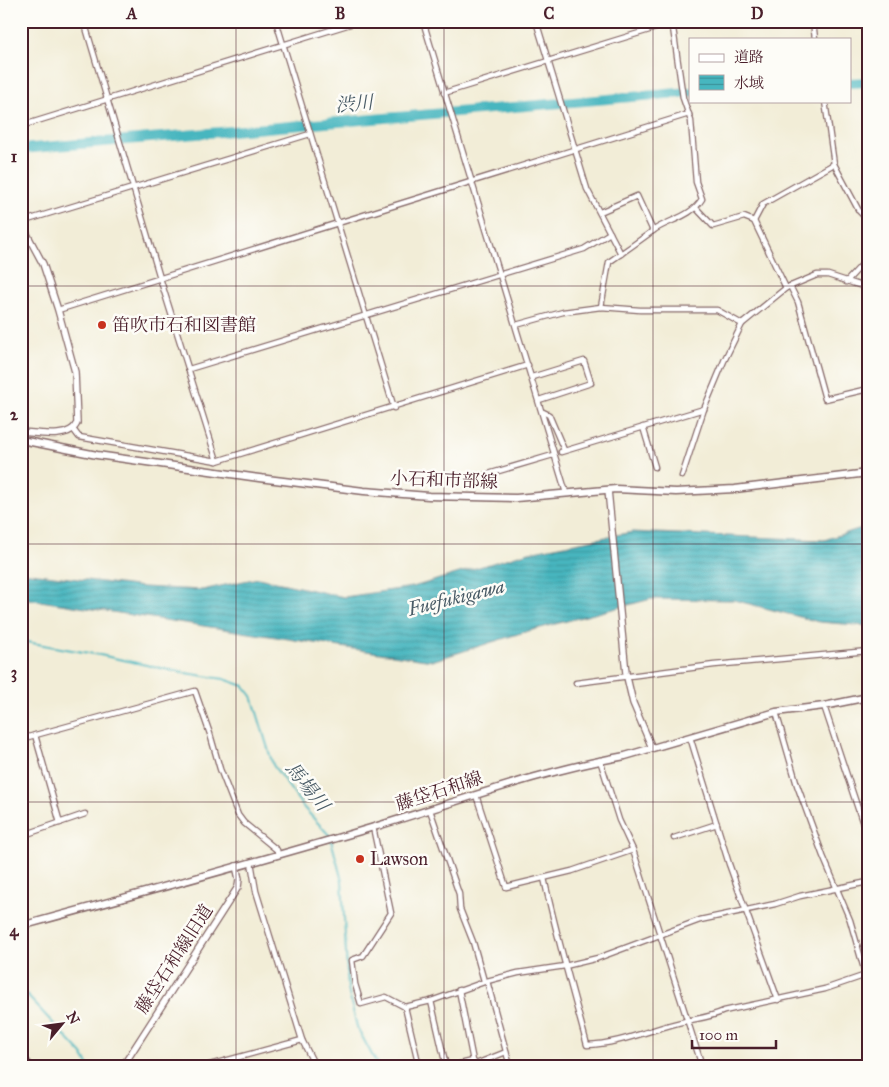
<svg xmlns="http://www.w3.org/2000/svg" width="889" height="1087" font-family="'IM FELL Great Primer','Noto Serif JP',serif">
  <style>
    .water { fill: url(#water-rules); stroke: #486a75 }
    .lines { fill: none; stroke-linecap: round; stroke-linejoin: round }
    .stream { stroke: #47b6bf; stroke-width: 2 }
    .river { stroke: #47b6bf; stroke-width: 10 }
    .minor-casing { stroke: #856767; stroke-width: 7 }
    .tertiary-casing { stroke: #856767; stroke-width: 8 }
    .secondary-casing { stroke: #856767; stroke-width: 9 }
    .minor { stroke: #fff; stroke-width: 4.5 }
    .tertiary { stroke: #fff; stroke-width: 5.5 }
    .secondary { stroke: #fff; stroke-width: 6 }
    .grid { fill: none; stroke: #4a1f2b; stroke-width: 1; stroke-opacity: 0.55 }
    .poi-dot { fill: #c8321e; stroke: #fdfcf7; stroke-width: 2 }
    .labels { text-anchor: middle; stroke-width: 5; stroke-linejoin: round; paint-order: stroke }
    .poi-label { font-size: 18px; fill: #4a1f2b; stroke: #fdfcf7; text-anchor: start }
    .street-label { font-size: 18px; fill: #4a1f2b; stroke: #fdfcf7 }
    .water-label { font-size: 19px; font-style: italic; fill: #495b66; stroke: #fdfcf7 }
    .neatline { fill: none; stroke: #4a1f2b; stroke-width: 2 }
    .grid-label { font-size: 16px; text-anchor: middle; font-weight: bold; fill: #4a1f2b }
  </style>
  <defs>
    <pattern id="water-rules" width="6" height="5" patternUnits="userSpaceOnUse" patternTransform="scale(1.25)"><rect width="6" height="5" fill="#47b6bf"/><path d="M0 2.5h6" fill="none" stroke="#3d939b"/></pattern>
  </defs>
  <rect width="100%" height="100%" fill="#fdfcf7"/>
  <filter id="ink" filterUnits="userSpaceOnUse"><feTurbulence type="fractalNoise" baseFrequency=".02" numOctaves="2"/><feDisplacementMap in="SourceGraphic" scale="10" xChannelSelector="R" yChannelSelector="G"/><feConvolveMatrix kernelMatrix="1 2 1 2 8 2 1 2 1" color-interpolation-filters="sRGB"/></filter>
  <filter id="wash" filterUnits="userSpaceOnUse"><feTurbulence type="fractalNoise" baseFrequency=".0096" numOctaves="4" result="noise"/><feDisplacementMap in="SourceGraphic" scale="20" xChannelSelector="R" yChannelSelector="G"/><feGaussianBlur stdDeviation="1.12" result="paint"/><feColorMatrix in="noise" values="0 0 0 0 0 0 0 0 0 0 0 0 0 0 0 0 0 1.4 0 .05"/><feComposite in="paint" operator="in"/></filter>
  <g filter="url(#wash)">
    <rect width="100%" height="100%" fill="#f2edd7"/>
    <polygon class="water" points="868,526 868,626 819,622 734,600 651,599 521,633 432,661 21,598 21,572 143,587 202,590 258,578 344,597 413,587 529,552 632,532 824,540"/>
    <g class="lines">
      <g class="stream">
        <polyline points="21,641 100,655 179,672 224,679 244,686 252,696 273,765 304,808 330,836 342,881 348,990 357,1027 378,1066"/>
        <polyline points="21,989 82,1054 89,1066"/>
      </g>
      <g class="river">
        <polyline points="850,83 868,82"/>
        <polyline points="21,149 690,92"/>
      </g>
    </g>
  </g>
  <g filter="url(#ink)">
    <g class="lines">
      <defs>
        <g id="minor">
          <polyline points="84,21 160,278 217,461"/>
          <polyline points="276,21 394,408"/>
          <polyline points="423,21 566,493"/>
          <polyline points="536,21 587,189 621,254"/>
          <polyline points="813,21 815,39"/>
          <polyline points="21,24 31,21"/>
          <polyline points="444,93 672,23"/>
          <polyline points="825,101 834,164 859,211 868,220"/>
          <polyline points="21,126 360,21"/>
          <polyline points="696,208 713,226 744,217 754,221 786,288"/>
          <polyline points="600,212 637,196 653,231"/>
          <polyline points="754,221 763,204 834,164"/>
          <polyline points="21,222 310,134"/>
          <polyline points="846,282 868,258"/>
          <polyline points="790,286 798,302 825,399 868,389"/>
          <path d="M 601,307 L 609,262 C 625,251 639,241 654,230 C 671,219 691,217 702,199 L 696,182 L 691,121 L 683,98 L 672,21"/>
          <polyline points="58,310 689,114"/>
          <polyline points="516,325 563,312 601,307 640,310 717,310 742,324"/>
          <polyline points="189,369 584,249 610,233"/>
          <polyline points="532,377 584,361 591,383 539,400"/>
          <polyline points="543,412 549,415 564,450"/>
          <polyline points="643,427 655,467"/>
          <polyline points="73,429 79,437 217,461 528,365"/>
          <polyline points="561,452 704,409"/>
          <polyline points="682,476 704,409 724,361 742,324 786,288 817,275 828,275 868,288"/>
          <polyline points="468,480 553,455"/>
          <polyline points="576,683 714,665 868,651"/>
          <polyline points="824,706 868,839"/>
          <polyline points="776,712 797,785 823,856 850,920 868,983"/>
          <polyline points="35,735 60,823"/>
          <polyline points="690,737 729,864 778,1000"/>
          <polyline points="21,739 195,691 210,734 220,769 238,815 244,823 277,850 278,855"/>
          <polyline points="600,760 619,820 633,850 702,1066"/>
          <polyline points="476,795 506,887 572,871 633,850"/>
          <polyline points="430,810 459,894 460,909 473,942 484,981"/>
          <polyline points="373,827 391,913 363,956 352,960 355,984 361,1004 386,997 405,1007 431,1001 487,981 518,973 565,966 598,958 700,920 775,904 800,896 868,882"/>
          <polyline points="21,836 85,814"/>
          <polyline points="674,838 717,824"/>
          <polyline points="251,862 256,891 302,1040 315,1066"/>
          <path d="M 544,878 C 556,934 572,989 587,1045 C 621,1044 653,1028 686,1021 C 700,1018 711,1017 724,1011 L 825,989 L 866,975"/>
          <polyline points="487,981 510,1066"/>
          <polyline points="459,990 473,1061 476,1064 506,1052"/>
          <polyline points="431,1001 446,1066"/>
          <polyline points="405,1007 419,1066"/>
          <polyline points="21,1054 31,1066"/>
          <polyline points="206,1066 302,1040"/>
          <polyline points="452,1066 473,1061"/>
        </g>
        <g id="tertiary">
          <path d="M 21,223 L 43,264 L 58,310 L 75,372 L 77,423 C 70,440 37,433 21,432"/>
          <polyline points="608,490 626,673 633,703 652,748"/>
          <polyline points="123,1066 238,887 239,879 236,866"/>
        </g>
        <g id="secondary">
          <polyline points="21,440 97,455 259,478 364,491 429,496 516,498 616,489 676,492 735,489 868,473"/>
          <path d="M 21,926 C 139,894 257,862 374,827 C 457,802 540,771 625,756 L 776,712 L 824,706 L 868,697"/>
        </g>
      </defs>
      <use href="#minor" class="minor-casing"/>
      <use href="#tertiary" class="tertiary-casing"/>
      <use href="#secondary" class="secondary-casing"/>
      <use href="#minor" class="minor"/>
      <use href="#tertiary" class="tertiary"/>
      <use href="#secondary" class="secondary"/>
    </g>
  </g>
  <path class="grid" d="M 236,21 L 236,1066M 444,21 L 444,1066M 653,21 L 653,1066M 21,286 L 868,286M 21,544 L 868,544M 21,802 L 868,802"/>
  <g class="poi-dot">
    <circle cx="102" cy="325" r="5"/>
    <circle cx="360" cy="859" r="5"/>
  </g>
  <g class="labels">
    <g class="poi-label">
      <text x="112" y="331">笛吹市石和図書館</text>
      <text x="370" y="865">Lawson</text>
    </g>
    <g class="street-label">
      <text transform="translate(444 480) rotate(2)" y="6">小石和市部線</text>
      <text transform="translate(439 791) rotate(-18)" y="6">藤垈石和線</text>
      <text transform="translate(174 959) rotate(-57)" y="6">藤垈石和線旧道</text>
    </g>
    <g class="water-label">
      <text transform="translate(354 103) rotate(-5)" y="7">渋川</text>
      <text transform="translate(456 597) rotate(-14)" y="7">Fuefukigawa</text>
      <text transform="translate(308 786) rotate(51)" y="7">馬場川</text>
    </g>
  </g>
  <rect width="889" height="1087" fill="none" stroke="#fdfcf7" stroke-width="55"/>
  <rect x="689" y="38" width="162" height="65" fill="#fdfcf7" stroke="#b5a4a5"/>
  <rect x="699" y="54" width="25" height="8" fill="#ffffff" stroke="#b5a4a5"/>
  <text x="734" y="62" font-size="15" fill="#4a1f2b">道路</text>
  <rect x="699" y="75" width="25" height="15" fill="url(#water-rules)" stroke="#b5a4a5"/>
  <text x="734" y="88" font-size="15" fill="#4a1f2b">水域</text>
  <g transform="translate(62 1024) rotate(61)" stroke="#fdfcf7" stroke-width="4" paint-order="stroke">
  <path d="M0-4L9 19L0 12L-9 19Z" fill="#4a1f2b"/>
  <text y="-8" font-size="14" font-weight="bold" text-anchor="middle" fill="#4a1f2b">N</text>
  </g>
  <path d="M692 1040v8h84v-8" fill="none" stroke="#4a1f2b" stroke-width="2.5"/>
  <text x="699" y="1040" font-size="15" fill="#4a1f2b" stroke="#fdfcf7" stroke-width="4" paint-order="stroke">100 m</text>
  <rect x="28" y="28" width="834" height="1032" class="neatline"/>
  <g class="grid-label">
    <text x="132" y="19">A</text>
    <text x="340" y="19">B</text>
    <text x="549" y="19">C</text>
    <text x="757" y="19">D</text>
    <text x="14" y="162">1</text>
    <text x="14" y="420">2</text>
    <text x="14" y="678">3</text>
    <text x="14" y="936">4</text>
  </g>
</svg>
